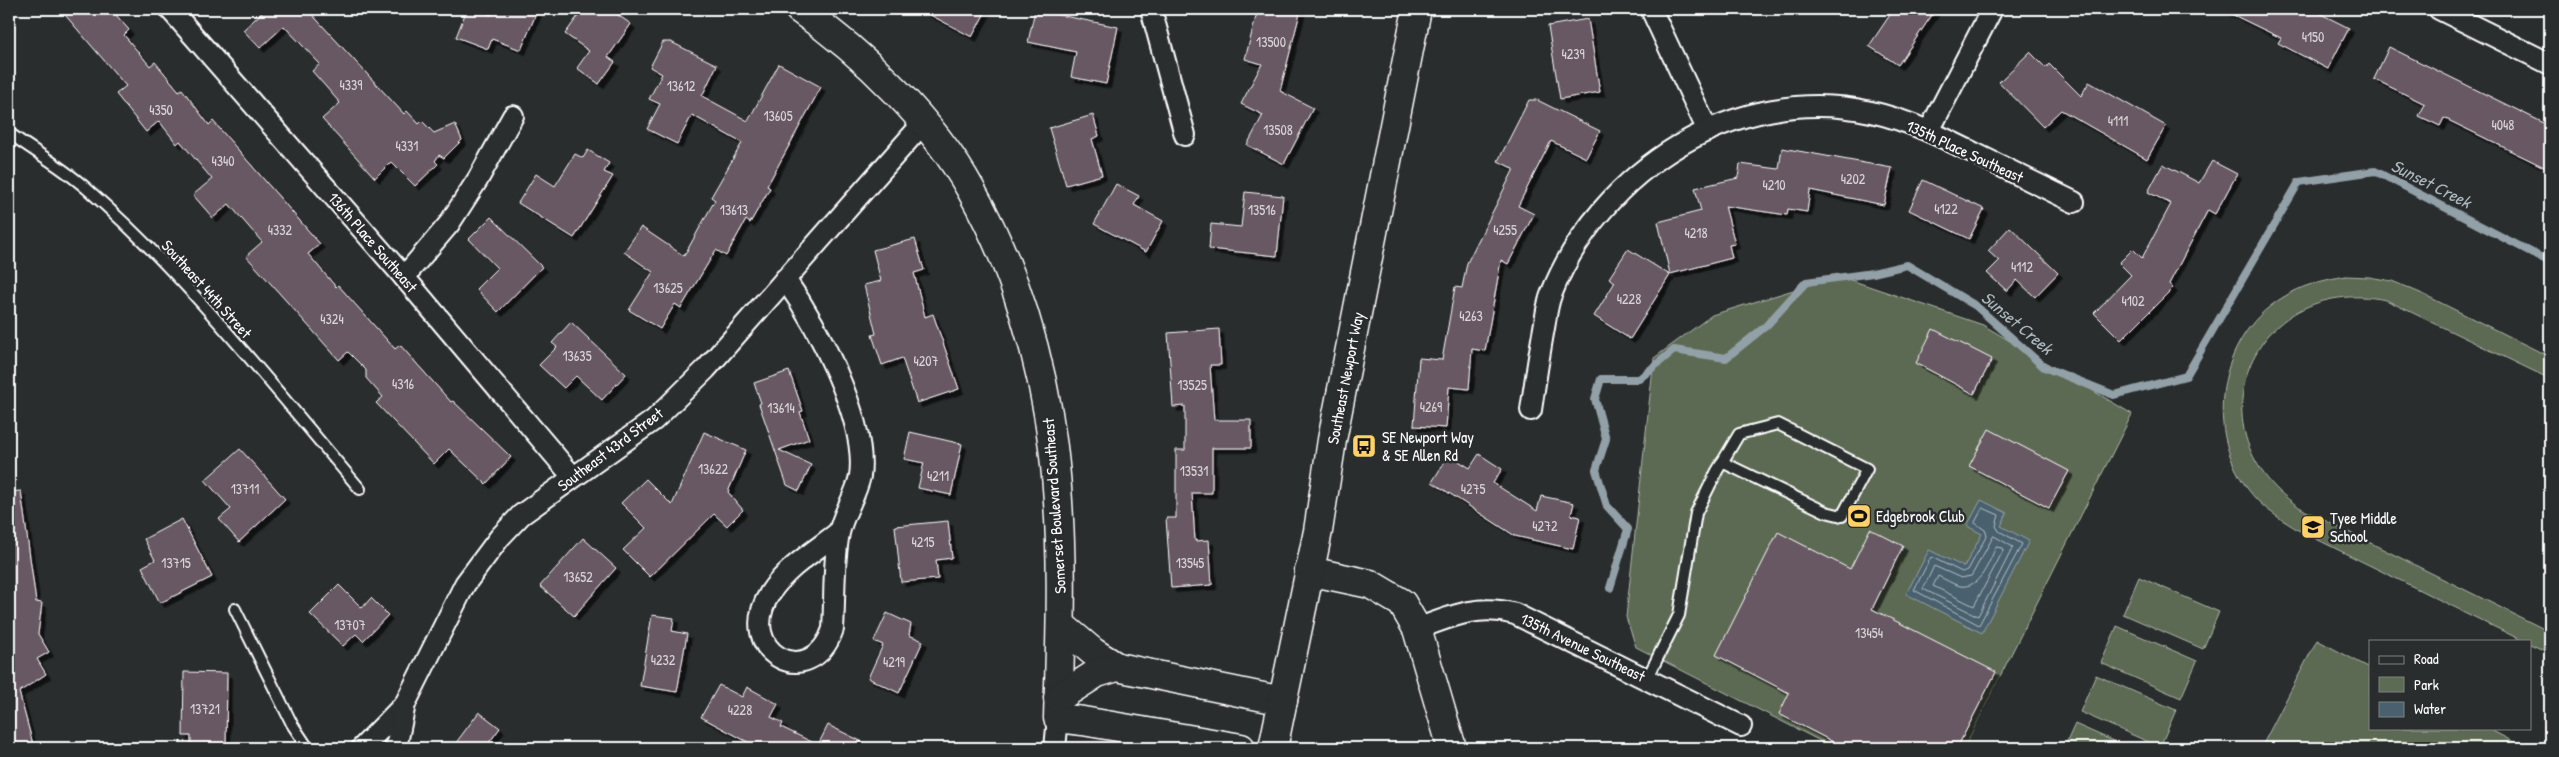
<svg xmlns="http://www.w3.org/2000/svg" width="2559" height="757" font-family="'Patrick Hand',sans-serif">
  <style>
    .green { fill: #5c6b53; stroke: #aeb5a9 }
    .water { fill: #49616e; stroke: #92a0a8 }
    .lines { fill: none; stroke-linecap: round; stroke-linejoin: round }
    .shore { stroke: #b6c0c5; stroke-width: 1 }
    .stream { stroke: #92a0a8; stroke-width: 8 }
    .building { fill: #685863; stroke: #fff; filter: url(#shadow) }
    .lane-casing { stroke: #fff; stroke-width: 14 }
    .street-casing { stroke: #fff; stroke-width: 24 }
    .secondary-casing { stroke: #fff; stroke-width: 31 }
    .lane { stroke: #2a2d2e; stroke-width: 10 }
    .street { stroke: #2a2d2e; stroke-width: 20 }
    .secondary { stroke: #2a2d2e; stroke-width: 28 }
    .labels { text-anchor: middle; stroke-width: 5; stroke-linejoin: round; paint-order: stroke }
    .number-label { font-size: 14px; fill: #d9d5d8 }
    .street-label { font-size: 16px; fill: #fff; stroke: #2a2d2e }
    .poi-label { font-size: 16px; fill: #fff; stroke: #2a2d2e; text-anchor: start }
    .water-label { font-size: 18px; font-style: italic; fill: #adb8be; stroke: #2a2d2e }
  </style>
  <defs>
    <filter id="shadow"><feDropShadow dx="4.5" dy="4.5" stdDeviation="0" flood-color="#0009"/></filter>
  </defs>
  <rect width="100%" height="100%" fill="#2a2d2e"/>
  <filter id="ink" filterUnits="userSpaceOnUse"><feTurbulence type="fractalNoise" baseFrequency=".02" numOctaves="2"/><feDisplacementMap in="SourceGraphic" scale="10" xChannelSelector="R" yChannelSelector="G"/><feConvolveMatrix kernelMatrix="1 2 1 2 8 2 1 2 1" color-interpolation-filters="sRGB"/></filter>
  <g filter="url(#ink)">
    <g class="green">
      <polygon points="1839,276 1983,325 2132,414 1964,748 1834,748 1636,647 1626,617 1654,358 1712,315"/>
      <path d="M 2346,276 L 2369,277 L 2392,281 L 2425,295 L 2550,357 L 2550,379 L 2386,300 C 2250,272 2185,437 2304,510 L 2550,632 L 2550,653 L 2530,644 L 2530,641 L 2523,641 L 2298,530 C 2284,521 2270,513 2258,501 C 2202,443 2213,340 2282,298 C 2302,285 2323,280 2346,276 Z"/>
      <polygon points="2139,577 2219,612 2203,649 2123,614"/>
      <polygon points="2117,626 2197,661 2181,698 2101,663"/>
      <polygon points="2317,640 2370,668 2370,728 2487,728 2525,748 2261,748"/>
      <polygon points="2096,675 2176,710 2160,747 2080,712"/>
      <polygon points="2075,724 2129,748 2064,748"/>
    </g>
    <polygon class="water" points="1981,500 2007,513 2001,526 2029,541 1982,633 1906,594 1929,550 1964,567 1982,534 1967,526"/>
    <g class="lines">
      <g class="shore">
        <polygon points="1983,508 1999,515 1996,526 1999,531 2022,544 1979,625 1914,590 1931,557 1962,572 1968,570 1987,535 1985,530 1975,523"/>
        <polygon points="1994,536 2013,547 1978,616 1923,589 1934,566 1961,578 1971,576"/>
        <path d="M 1996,547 L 2002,548 L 2003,551 L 1974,606 L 1933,586 L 1938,576 C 1945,579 1952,584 1960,586 C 1981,589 1989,561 1996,547 Z"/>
      </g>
      <polyline class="stream" points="1610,588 1628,529 1607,506 1596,470 1606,439 1595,399 1601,379 1639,379 1674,350 1726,358 1766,326 1806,282 1873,273 1907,265 1976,306 2044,367 2114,395 2186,376 2299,182 2375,171 2550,262"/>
    </g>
    <g class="building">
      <polygon points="60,9 111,9 129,30 124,35 150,66 155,62 179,91 182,89 209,125 213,121 320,244 308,254 336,287 338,285 395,349 400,345 451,402 453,401 511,457 486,484 449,449 434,464 376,403 383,397 366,378 366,370 348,352 339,360 246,256 262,242 229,204 213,218 193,195 212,179 180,141 177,144 159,121 146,132 116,94 126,86"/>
      <polygon points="266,9 307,9 404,114 407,111 419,124 422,121 434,133 455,124 462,140 444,158 439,155 435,161 438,164 415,186 391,162 375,178 322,119 340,103 312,71 320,64 284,26 260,48 243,30"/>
      <polygon points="467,9 476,9 491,15 493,9 538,9 521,50 492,39 488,49 456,37"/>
      <polygon points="583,9 609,9 631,24 608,57 615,62 599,84 577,68 589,51 565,34"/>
      <polygon points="919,9 987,9 972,37"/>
      <polygon points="1258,9 1301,9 1280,91 1313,108 1284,164 1247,145 1263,115 1241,104 1262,64 1245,59"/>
      <polygon points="1894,9 1936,9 1898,65 1869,46"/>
      <polygon points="2221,9 2311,9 2349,28 2328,69 2278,43 2281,38"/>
      <polygon points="1035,10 1118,27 1106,84 1071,77 1076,52 1028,42"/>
      <polygon points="1588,19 1600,92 1560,99 1548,26"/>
      <polygon points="663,42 671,42 717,65 702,96 748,121 779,64 821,87 767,186 770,188 750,223 746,220 726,256 716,250 681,308 675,304 660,329 629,310 653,272 624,252 641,227 684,256 715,200 711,197 742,143 692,115 677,144 647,129 660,104 649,99 662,74 650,67"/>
      <polygon points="2389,47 2550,126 2550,170 2444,118 2440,126 2419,116 2425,104 2374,79"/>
      <polygon points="2030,52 2046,68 2049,64 2081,96 2089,82 2166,126 2147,159 2061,110 2043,127 1999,82"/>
      <polygon points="1529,100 1537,100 1600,131 1586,158 1551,141 1518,206 1534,214 1508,264 1501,260 1485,351 1472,349 1469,389 1449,387 1446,428 1414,426 1419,358 1442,360 1455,287 1462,288 1467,263 1514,169 1498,161"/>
      <polygon points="1093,115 1099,136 1092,139 1102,175 1066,185 1049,128"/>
      <polygon points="1782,148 1892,168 1884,205 1810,190 1807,212 1788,209 1787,215 1725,206 1735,244 1729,245 1732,258 1670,274 1658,222 1701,211 1695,188 1738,178 1740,164 1779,169"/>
      <polygon points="588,150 609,163 604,172 613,176 574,238 518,203 536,174 555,186 575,154 583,158"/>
      <polygon points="2212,161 2237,174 2215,214 2208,210 2169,284 2173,288 2121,340 2094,313 2131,275 2119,263 2133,249 2142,258 2171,204 2148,192 2163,164 2199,183"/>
      <polygon points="1923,180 1984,209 1969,239 1909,210"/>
      <polygon points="1116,184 1139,196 1134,205 1163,221 1146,252 1094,224"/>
      <polygon points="1245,192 1283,196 1277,256 1209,249 1211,224 1241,227"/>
      <polygon points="491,217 542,267 498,312 476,289 497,268 469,239"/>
      <polygon points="2010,227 2058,273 2035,297 2017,280 2007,291 1987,273 1999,261 1988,251"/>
      <polygon points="915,239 924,270 914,273 925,317 933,314 959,389 917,403 902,358 882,365 872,335 876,334 864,285 881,281 873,250"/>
      <polygon points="1628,249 1670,275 1630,339 1594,316 1615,282 1609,278"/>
      <polygon points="571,322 626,374 602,400 576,376 564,388 539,365 557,347 552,343"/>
      <polygon points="1219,329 1221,365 1210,365 1214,420 1251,420 1251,448 1212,448 1212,493 1192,493 1195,541 1209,540 1212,585 1171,588 1166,518 1176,518 1176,450 1185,450 1185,406 1173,407 1168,333"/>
      <polygon points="1933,329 1992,359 1974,394 1916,363"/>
      <polygon points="789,371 803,411 800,412 809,439 779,450 811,465 799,491 787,485 759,404 761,403 754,383"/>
      <polygon points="1989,429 2069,471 2049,508 1969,466"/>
      <polygon points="704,432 746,450 728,492 743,510 727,526 714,514 650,577 623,550 646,528 621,503 646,479 672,505"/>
      <polygon points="910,432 962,444 951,495 918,488 924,463 904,459"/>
      <polygon points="240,449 285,499 239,542 219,519 231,509 205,480"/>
      <polygon points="1479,454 1502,469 1493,483 1537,511 1541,496 1574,503 1571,515 1580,517 1573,549 1515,536 1432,482 1449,455 1470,468"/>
      <polygon points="21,491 36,602 42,603 38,634 49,652 37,659 46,674 19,692 34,748 9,748 9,492"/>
      <polygon points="182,519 212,577 160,603 142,567 155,560 144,539"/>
      <polygon points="948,521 952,558 936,560 938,579 901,582 895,526"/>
      <polygon points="1870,529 1903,546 1872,609 1996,672 1957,748 1845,748 1779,714 1789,693 1716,655 1778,532 1850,569"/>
      <polygon points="583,538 616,568 574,616 540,586"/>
      <polygon points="339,585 362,608 371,598 388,615 363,641 356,634 343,646 310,614"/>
      <polygon points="887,613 911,624 909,635 923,641 899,693 868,678 883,645 874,641"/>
      <polygon points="652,615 674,618 672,631 687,634 677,692 640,686"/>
      <polygon points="184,672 227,673 226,748 191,748 191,736 183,736"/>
      <polygon points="719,685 742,697 747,687 778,704 771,717 783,723 781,727 818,745 828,725 875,748 759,748 701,717"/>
      <polygon points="479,712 500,728 485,748 452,748"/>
    </g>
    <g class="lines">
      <defs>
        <g id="lane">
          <path d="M 9,133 C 34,151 62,167 86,188 C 188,277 272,386 360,489"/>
          <polyline points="235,609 292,724 308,748"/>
          <polyline points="1647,679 1679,615 1696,513 1717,471 1739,434 1778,424 1867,469 1842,516 1826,512 1722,462"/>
        </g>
        <g id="street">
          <polyline points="170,9 404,277 573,477"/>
          <polyline points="1151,9 1185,135"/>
          <polyline points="1651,9 1708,131"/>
          <polyline points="2439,9 2550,64"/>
          <polyline points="1929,131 1992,9"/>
          <polyline points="404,277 449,224 478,179 513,116"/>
          <path d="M 785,279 C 816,323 868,421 860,476 C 856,496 843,513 839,533 C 833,562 835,598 833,629 C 811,694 733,652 770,593 C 786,568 816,550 839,532"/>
          <path d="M 1531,410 C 1535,383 1539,355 1544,328 C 1546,317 1547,305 1551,295 C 1600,170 1737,82 1871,112 C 1908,120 1942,137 1976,154 C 2009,170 2041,186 2074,202"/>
          <path d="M 1417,629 C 1452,616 1478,604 1515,614 L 1741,726"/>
          <polyline points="362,748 405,704 465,584 500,537 521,515 654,420 706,369 924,122"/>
          <polyline points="396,748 405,704"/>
          <polyline points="1055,748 1058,718"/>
        </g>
        <g id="secondary">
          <path d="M 799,9 C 863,53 933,121 971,190 C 1015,268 1042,359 1053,447 C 1064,537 1061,628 1058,718 L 1083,721 L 1241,748"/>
          <polyline points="1309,571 1370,584 1402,603 1417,629 1452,748"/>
          <polyline points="1061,625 1093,652 1117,667"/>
          <polyline points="1058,698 1097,673 1117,667 1283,701"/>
          <polyline points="1273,748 1318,531 1332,440 1417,9"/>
        </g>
      </defs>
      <use href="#lane" class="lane-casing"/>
      <use href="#street" class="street-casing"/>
      <use href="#secondary" class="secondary-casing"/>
      <use href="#lane" class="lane"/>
      <use href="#street" class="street"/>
      <use href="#secondary" class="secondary"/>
    </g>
  </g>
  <defs>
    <symbol id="bus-square" viewBox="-11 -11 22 22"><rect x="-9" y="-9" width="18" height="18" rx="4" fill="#ffd166" stroke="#2a2d2e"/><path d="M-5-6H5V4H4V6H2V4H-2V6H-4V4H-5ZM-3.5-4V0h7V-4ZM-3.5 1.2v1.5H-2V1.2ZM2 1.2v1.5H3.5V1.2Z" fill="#111"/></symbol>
    <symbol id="stadium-square" viewBox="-11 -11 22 22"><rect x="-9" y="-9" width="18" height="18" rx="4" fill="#ffd166" stroke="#2a2d2e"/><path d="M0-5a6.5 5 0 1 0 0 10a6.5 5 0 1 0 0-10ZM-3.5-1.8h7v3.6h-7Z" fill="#111"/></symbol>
    <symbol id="school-square" viewBox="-11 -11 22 22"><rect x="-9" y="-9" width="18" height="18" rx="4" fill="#ffd166" stroke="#2a2d2e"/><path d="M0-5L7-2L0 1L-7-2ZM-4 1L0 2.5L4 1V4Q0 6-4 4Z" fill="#111"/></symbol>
  </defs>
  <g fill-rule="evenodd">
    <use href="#bus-square" x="1350" y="432" width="28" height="28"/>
    <use href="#stadium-square" x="1845" y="502" width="28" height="28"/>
    <use href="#school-square" x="2299" y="513" width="28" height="28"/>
  </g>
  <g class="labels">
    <g class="number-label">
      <text x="2313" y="42">4150</text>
      <text x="1271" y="47">13500</text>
      <text x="1573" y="59">4239</text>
      <text x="351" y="90">4339</text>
      <text x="681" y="91">13612</text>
      <text x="161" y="115">4350</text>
      <text x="778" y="121">13605</text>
      <text x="2118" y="126">4111</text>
      <text x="2503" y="130">4048</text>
      <text x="1278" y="135">13508</text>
      <text x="407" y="151">4331</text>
      <text x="223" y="166">4340</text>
      <text x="1853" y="184">4202</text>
      <text x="1774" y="190">4210</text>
      <text x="1946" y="214">4122</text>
      <text x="734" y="215">13613</text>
      <text x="1262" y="215">13516</text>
      <text x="280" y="235">4332</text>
      <text x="1505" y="235">4255</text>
      <text x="1696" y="238">4218</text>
      <text x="2022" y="272">4112</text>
      <text x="668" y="293">13625</text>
      <text x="1629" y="304">4228</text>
      <text x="2133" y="306">4102</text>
      <text x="1471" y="321">4263</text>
      <text x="332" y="324">4324</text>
      <text x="577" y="361">13635</text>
      <text x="926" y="366">4207</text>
      <text x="403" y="389">4316</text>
      <text x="1192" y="390">13525</text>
      <text x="1431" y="412">4269</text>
      <text x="781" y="413">13614</text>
      <text x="713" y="474">13622</text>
      <text x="1194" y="476">13531</text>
      <text x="938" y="481">4211</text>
      <text x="245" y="494">13711</text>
      <text x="1473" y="494">4275</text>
      <text x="1545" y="531">4272</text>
      <text x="923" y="547">4215</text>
      <text x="176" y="568">13715</text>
      <text x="1190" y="568">13545</text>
      <text x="578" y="582">13652</text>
      <text x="350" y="630">13707</text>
      <text x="1869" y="638">13454</text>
      <text x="663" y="665">4232</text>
      <text x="894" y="667">4219</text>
      <text x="205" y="714">13721</text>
      <text x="740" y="715">4228</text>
    </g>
    <g class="street-label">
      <text transform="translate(1965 151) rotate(25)" y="6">135th Place Southeast</text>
      <text transform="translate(373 242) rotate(49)" y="6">136th Place Southeast</text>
      <text transform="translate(207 289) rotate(48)" y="6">Southeast 44th Street</text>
      <text transform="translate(1345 378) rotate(-79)" y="6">Southeast Newport Way</text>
      <text transform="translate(610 449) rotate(-37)" y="6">Southeast 43rd Street</text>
      <text transform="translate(1054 506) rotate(-94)" y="6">Somerset Boulevard Southeast</text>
      <text transform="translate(1583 647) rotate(26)" y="6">135th Avenue Southeast</text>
    </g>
    <g class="poi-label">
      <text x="1382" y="443">SE Newport Way<tspan x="1382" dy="18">&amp; SE Allen Rd</tspan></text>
      <text x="1876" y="522">Edgebrook Club</text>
      <text x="2330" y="524">Tyee Middle<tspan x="2330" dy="18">School</tspan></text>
    </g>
    <g class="water-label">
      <text transform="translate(2431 184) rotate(27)" y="6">Sunset Creek</text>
      <text transform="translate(2017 323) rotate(40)" y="6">Sunset Creek</text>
    </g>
  </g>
  <rect width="2559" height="757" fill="none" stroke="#2a2d2e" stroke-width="30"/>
  <rect x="15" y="15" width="2529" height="727" fill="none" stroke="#fff" stroke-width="2" filter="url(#ink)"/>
  <rect x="2369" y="640" width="162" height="90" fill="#2a2d2e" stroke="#7f8182"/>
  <rect x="2379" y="656" width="25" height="8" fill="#2a2d2e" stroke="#7f8182"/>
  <text x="2414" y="664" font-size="15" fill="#ffffff">Road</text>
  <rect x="2379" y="677" width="25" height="15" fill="#5c6b53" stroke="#7f8182"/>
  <text x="2414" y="690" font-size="15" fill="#ffffff">Park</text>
  <rect x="2379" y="702" width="25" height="15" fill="#49616e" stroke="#7f8182"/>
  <text x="2414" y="714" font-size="15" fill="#ffffff">Water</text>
</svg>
